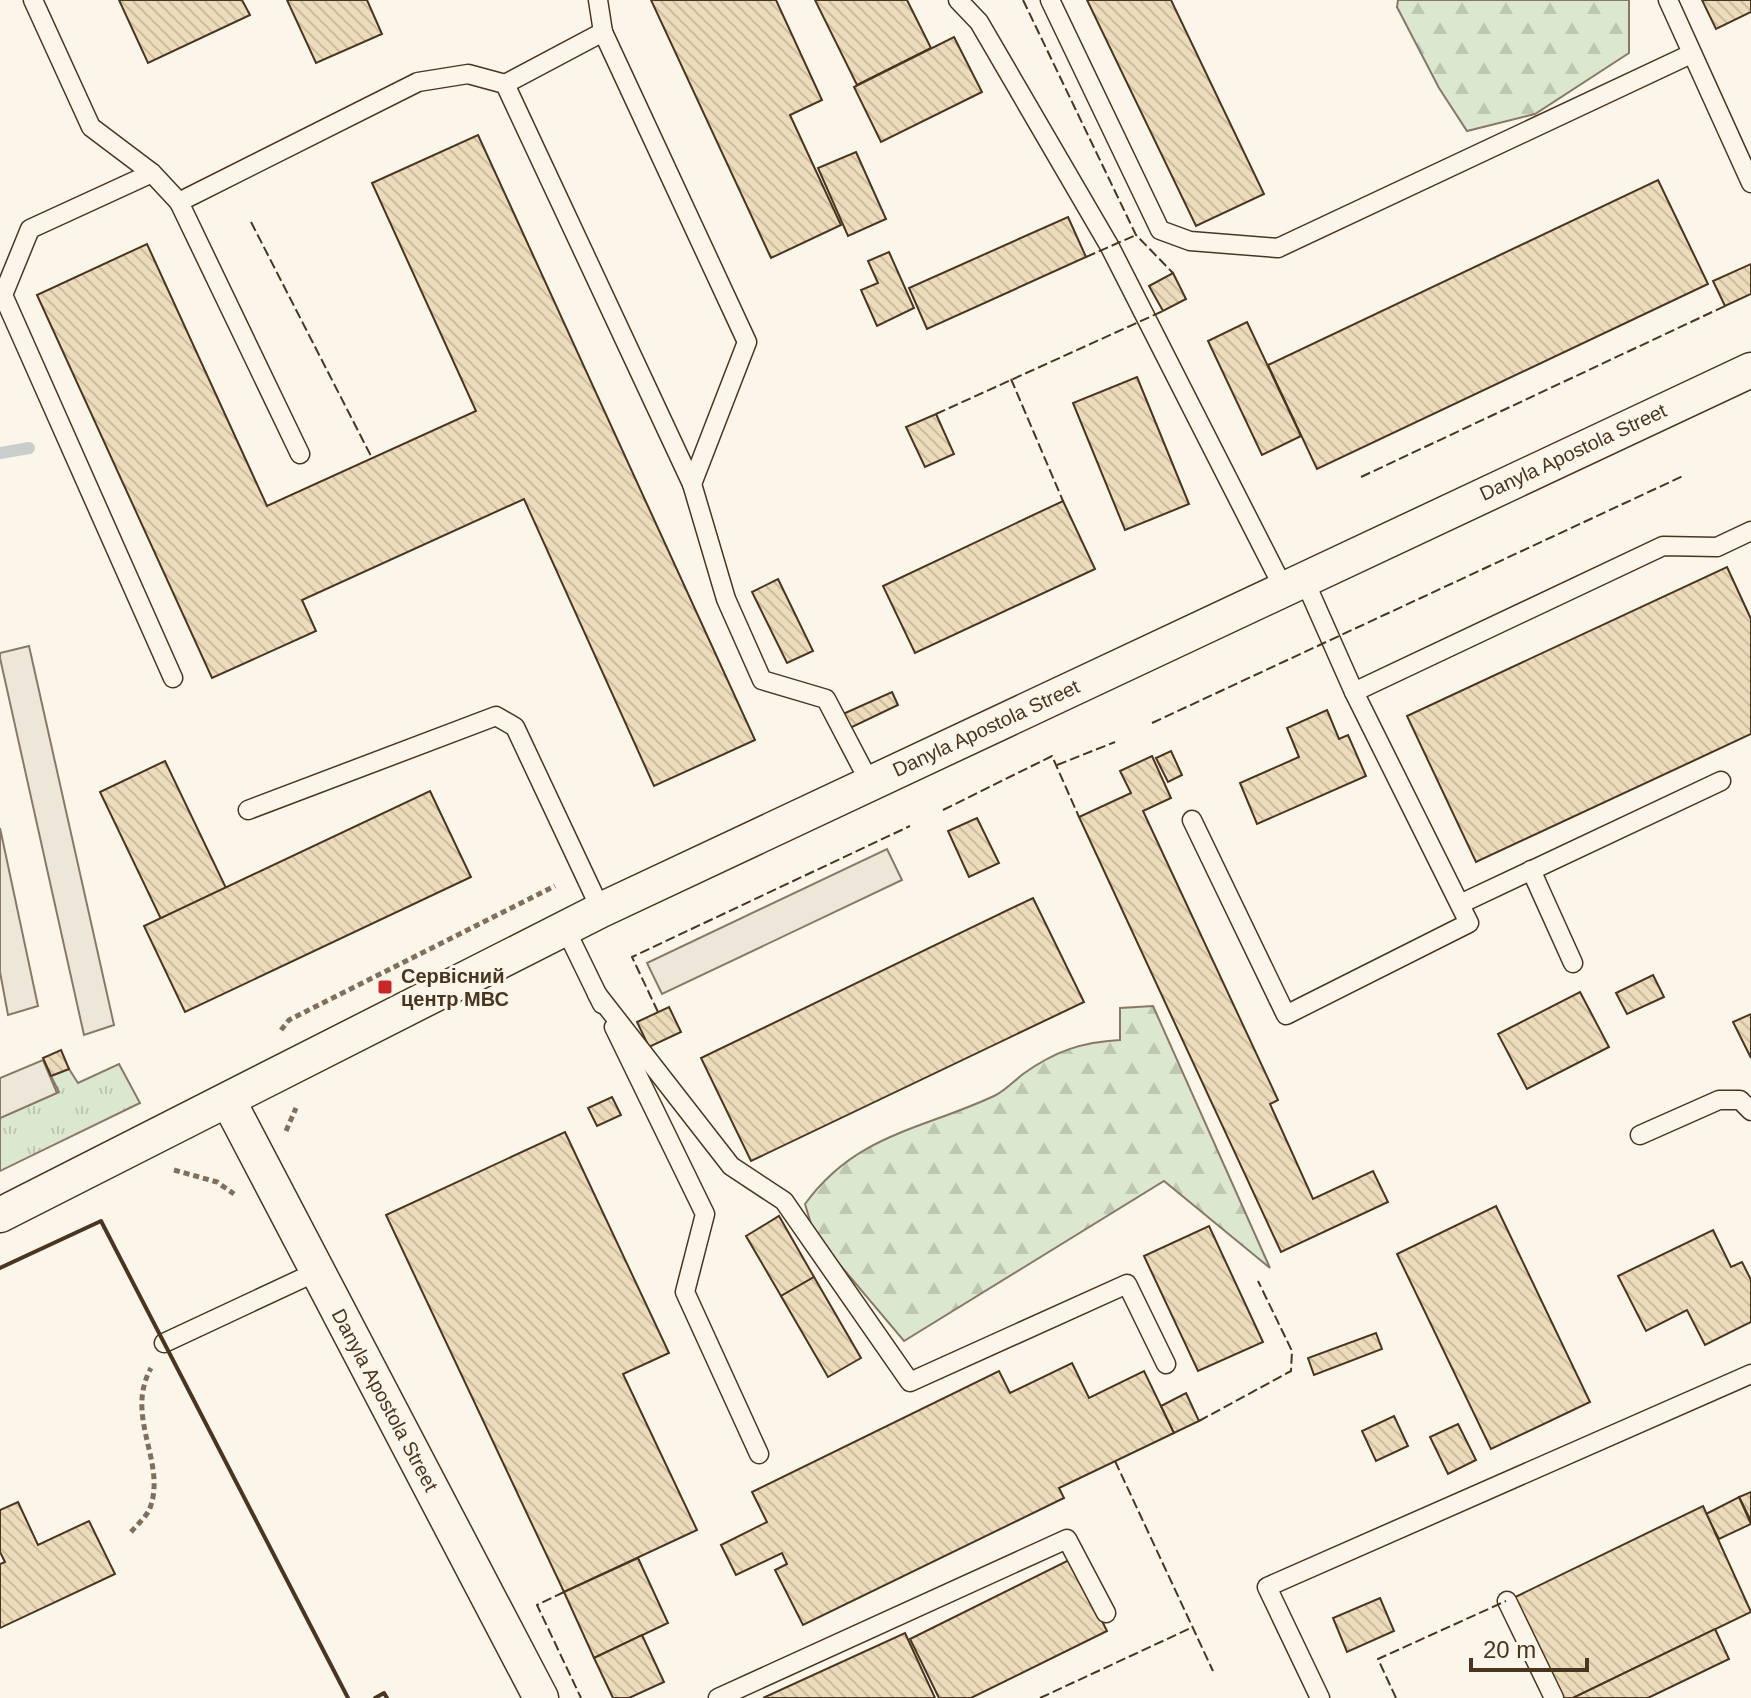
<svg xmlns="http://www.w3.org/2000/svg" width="1751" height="1698" font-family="Arial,sans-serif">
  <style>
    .grass { fill: url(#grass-tufts); stroke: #887966; stroke-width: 2 }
    .forest { fill: url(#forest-firs); stroke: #887966; stroke-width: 2 }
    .parking { fill: #ede7d9; stroke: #887966; stroke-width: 2 }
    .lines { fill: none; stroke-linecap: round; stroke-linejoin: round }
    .stream { stroke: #c9cecd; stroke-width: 12 }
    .building { fill: url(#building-back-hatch); stroke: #4a3520; stroke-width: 2 }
    .service-casing { stroke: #4a3520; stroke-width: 21 }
    .minor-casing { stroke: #4a3520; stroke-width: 37 }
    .path { stroke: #7f6f5c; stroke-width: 5; stroke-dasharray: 6 4; stroke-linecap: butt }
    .service { stroke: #fbf6e9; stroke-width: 18 }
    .minor { stroke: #fbf6e9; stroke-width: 34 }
    .fence { stroke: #4a3520; stroke-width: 2; stroke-dasharray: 10 4; stroke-linecap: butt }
    .wall { stroke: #4a3520; stroke-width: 4 }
    .poi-dot { fill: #c62828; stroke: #fbf6e9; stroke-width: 3 }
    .labels { text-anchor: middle; stroke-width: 6; stroke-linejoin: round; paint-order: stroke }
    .street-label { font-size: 20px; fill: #4a3520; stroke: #fbf6e9 }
    .poi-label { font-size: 20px; font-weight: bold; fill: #4a3520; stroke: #fbf6e9; text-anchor: start }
  </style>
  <defs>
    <pattern id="grass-tufts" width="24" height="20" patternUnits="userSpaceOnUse" patternTransform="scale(2)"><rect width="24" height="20" fill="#dce7d0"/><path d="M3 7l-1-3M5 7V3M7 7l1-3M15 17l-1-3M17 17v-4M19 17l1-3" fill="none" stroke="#bec7b2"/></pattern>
    <pattern id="forest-firs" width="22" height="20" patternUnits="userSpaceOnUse" patternTransform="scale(2)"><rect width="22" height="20" fill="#dce7d0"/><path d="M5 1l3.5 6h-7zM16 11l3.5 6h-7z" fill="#bec7b2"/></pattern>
    <pattern id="building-back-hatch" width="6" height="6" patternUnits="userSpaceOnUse" patternTransform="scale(2)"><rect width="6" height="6" fill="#ecdcbc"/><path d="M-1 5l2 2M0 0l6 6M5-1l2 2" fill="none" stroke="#ccbda1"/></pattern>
  </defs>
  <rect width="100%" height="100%" fill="#fbf6e9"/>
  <polygon class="grass" points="119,1064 140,1103 0,1171 0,1118 59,1092 51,1076 69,1069 78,1083"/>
  <g class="forest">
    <polygon points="1398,0 1629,0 1629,53 1535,114 1467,131 1439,88 1397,7"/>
    <path d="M 1153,1006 L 1270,1268 L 1164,1181 L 904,1341 L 814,1234 L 805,1204 C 856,1134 921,1130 994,1096 C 1005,1091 1014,1081 1023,1074 C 1055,1051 1082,1042 1120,1040 L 1120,1008 Z"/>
  </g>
  <g class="parking">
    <polygon points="29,646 114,1025 84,1035 0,658 0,653"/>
    <polygon points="0,828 38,1006 8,1015 0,972"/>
    <polygon points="887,849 902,880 662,994 647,963"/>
    <polygon points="43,1060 57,1093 0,1118 0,1078"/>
  </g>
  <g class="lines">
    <polyline class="stream" points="0,453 29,448"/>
  </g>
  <g class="building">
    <polygon points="119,0 242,0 250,15 148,63"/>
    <polygon points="287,0 367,0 382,34 316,63"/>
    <polygon points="651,0 776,0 822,100 790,115 841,225 771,258"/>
    <polygon points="815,0 907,0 931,48 857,85"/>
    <polygon points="1087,0 1171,0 1264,194 1196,226"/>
    <polygon points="1702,0 1751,0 1751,12 1716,29"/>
    <polygon points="954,37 982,92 881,142 854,87"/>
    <polygon points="478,135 755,740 654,786 524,499 302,600 316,631 212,678 37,295 147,244 267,506 476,411 372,183"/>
    <polygon points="856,152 886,219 848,236 818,168"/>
    <polygon points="1658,180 1708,284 1317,469 1268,365"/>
    <polygon points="1068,217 1086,257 927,329 909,288"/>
    <polygon points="889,252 914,308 877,326 861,290 878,283 868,261"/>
    <polygon points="1751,264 1751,294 1725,306 1713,281"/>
    <polygon points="1173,273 1186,299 1163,311 1149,286"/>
    <polygon points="1247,322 1301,436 1262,455 1208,341"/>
    <polygon points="1137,377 1189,504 1125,530 1073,403"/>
    <polygon points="936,414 954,454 925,467 906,427"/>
    <polygon points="1063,501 1095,569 915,653 883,586"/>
    <polygon points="1727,567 1751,619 1751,734 1476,862 1407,716"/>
    <polygon points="778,579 813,651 787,663 752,592"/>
    <polygon points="892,692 898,705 850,728 843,714"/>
    <polygon points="1327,710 1339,739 1348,735 1366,776 1257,824 1240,783 1299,757 1287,728"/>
    <polygon points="1171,751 1182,775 1168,782 1156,758"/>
    <polygon points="1152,756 1171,798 1143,811 1278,1100 1270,1104 1313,1199 1373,1171 1388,1202 1281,1252 1079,817 1131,793 1120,771"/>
    <polygon points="165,761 226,888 161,919 100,792"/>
    <polygon points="430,791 471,877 185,1012 144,926"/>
    <polygon points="977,818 999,863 969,877 948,831"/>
    <polygon points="1033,898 1084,1002 751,1161 701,1058"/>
    <polygon points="1653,975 1664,997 1627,1014 1616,993"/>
    <polygon points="1580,992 1609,1047 1527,1089 1498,1034"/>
    <polygon points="669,1007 681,1032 649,1047 637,1022"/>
    <polygon points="1751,1014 1751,1058 1733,1022"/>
    <polygon points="61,1050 69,1069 51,1076 43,1058"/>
    <polygon points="612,1097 621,1115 597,1126 588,1108"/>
    <polygon points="565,1132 669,1353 623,1374 697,1530 564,1592 386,1215"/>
    <polygon points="1496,1206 1590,1402 1491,1449 1397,1254"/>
    <polygon points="779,1216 814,1277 781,1296 746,1236"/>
    <polygon points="1209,1226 1263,1342 1198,1371 1144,1256"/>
    <polygon points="1713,1230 1731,1267 1742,1262 1751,1280 1751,1322 1705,1345 1687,1310 1646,1331 1618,1276"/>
    <polygon points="814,1277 861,1358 828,1377 781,1296"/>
    <polygon points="1376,1333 1382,1349 1314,1375 1308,1358"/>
    <polygon points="1072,1363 1089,1398 1144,1371 1174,1433 1059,1488 1064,1498 803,1625 775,1570 787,1564 782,1553 736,1575 721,1545 767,1522 752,1492 999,1371 1010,1393"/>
    <polygon points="1186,1393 1199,1421 1174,1433 1161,1406"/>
    <polygon points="1394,1416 1408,1446 1376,1461 1362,1431"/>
    <polygon points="1458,1424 1476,1460 1448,1474 1430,1437"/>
    <polygon points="1751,1492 1751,1521 1739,1497"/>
    <polygon points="1739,1497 1751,1524 1719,1539 1706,1514"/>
    <polygon points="18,1502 38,1545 89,1521 115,1574 0,1628 0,1564 5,1562 0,1552 0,1510"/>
    <polygon points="1703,1506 1751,1612 1573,1698 1555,1698 1507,1601"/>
    <polygon points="638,1558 668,1623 594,1658 564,1592"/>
    <polygon points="1071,1559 1107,1631 971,1698 939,1698 910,1639"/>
    <polygon points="1380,1598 1394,1631 1347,1652 1333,1618"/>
    <polygon points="1715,1629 1729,1659 1648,1698 1573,1698"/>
    <polygon points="905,1633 935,1698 763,1698"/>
    <polygon points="642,1635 664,1682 629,1698 613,1698 594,1658"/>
  </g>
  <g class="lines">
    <defs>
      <g id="service">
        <polyline points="33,0 91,127 152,173 179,202"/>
        <polyline points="958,0 979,22 1110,247 1283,587"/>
        <polyline points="1050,0 1160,230 1190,241 1278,248 1691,54"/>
        <polyline points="1668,0 1751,183"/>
        <polyline points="603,32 747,342 692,484"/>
        <polyline points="505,84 603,32 598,0"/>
        <polyline points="152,173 30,229 3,295 173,678"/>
        <polyline points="300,454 179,202 418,82 468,74 505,84 692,484 726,599 762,680 826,699 870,783"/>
        <polyline points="1303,577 1354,692"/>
        <polyline points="248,810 496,716 515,727 601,910"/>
        <polyline points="1192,820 1286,1015 1469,923 1354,692 1663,546 1717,547 1751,531"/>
        <polyline points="1531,870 1573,963"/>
        <polyline points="1460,904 1721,781"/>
        <polyline points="565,928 602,1004"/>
        <polyline points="597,994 731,1166 784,1201 910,1382 1127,1284 1166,1364"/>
        <polyline points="614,1027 705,1214 685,1292 759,1454"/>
        <polyline points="1640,1135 1719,1100 1740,1100 1751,1111"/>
        <polyline points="164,1343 318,1271"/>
        <polyline points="1507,1601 1554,1698"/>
        <polyline points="718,1698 1067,1539 1106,1613"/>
        <polyline points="1320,1698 1267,1587 1751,1374"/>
      </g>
      <g id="minor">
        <polyline points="229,1102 541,1698"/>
        <polyline points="0,1215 601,910 1751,370"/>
      </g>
    </defs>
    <use href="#service" class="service-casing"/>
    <use href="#minor" class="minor-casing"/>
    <g class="path">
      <polyline points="281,1030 289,1020 555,886"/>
      <polyline points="286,1131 296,1108"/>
      <polyline points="174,1170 217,1182 234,1194"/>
      <path d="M 131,1532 C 137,1525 147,1516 150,1508 C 167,1462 124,1417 151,1368"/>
    </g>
    <use href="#service" class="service"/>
    <use href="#minor" class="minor"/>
    <g class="fence">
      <polyline points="1023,0 1136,235 1173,273"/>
      <polyline points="251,222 372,458"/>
      <polyline points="1086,257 1136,235"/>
      <polyline points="1011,379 1063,501"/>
      <polyline points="936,414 1163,311"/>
      <polyline points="1361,477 1725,306"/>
      <polyline points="1152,723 1683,476"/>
      <polyline points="1057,765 1115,742"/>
      <polyline points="943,810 1052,756 1079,817"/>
      <polyline points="658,1012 632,957 910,826"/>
      <polyline points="1199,1421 1291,1371 1292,1351 1258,1281"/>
      <polyline points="1115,1461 1213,1671"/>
      <polyline points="564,1592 537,1605 581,1698"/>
      <polyline points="1040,1698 1193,1627"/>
      <polyline points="1396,1698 1378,1659 1506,1601"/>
    </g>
    <g class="wall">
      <polyline points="0,1268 101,1221 348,1698"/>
      <polyline points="375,1698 384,1693 387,1698"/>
    </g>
  </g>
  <rect class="poi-dot" x="377" y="979" width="16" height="16" rx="4"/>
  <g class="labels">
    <g class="street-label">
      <text transform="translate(1573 452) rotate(-25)" y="7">Danyla Apostola Street</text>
      <text transform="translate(986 728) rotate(-25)" y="7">Danyla Apostola Street</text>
      <text transform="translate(385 1400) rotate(62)" y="7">Danyla Apostola Street</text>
    </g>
    <g class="poi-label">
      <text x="401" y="983">Сервісний<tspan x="401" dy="23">центр МВС</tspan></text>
    </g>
  </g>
  <path d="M1471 1658v12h116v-12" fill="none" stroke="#4a3520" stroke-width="4"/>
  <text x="1483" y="1658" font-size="24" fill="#4a3520" stroke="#fbf6e9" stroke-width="6" paint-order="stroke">20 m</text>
</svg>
